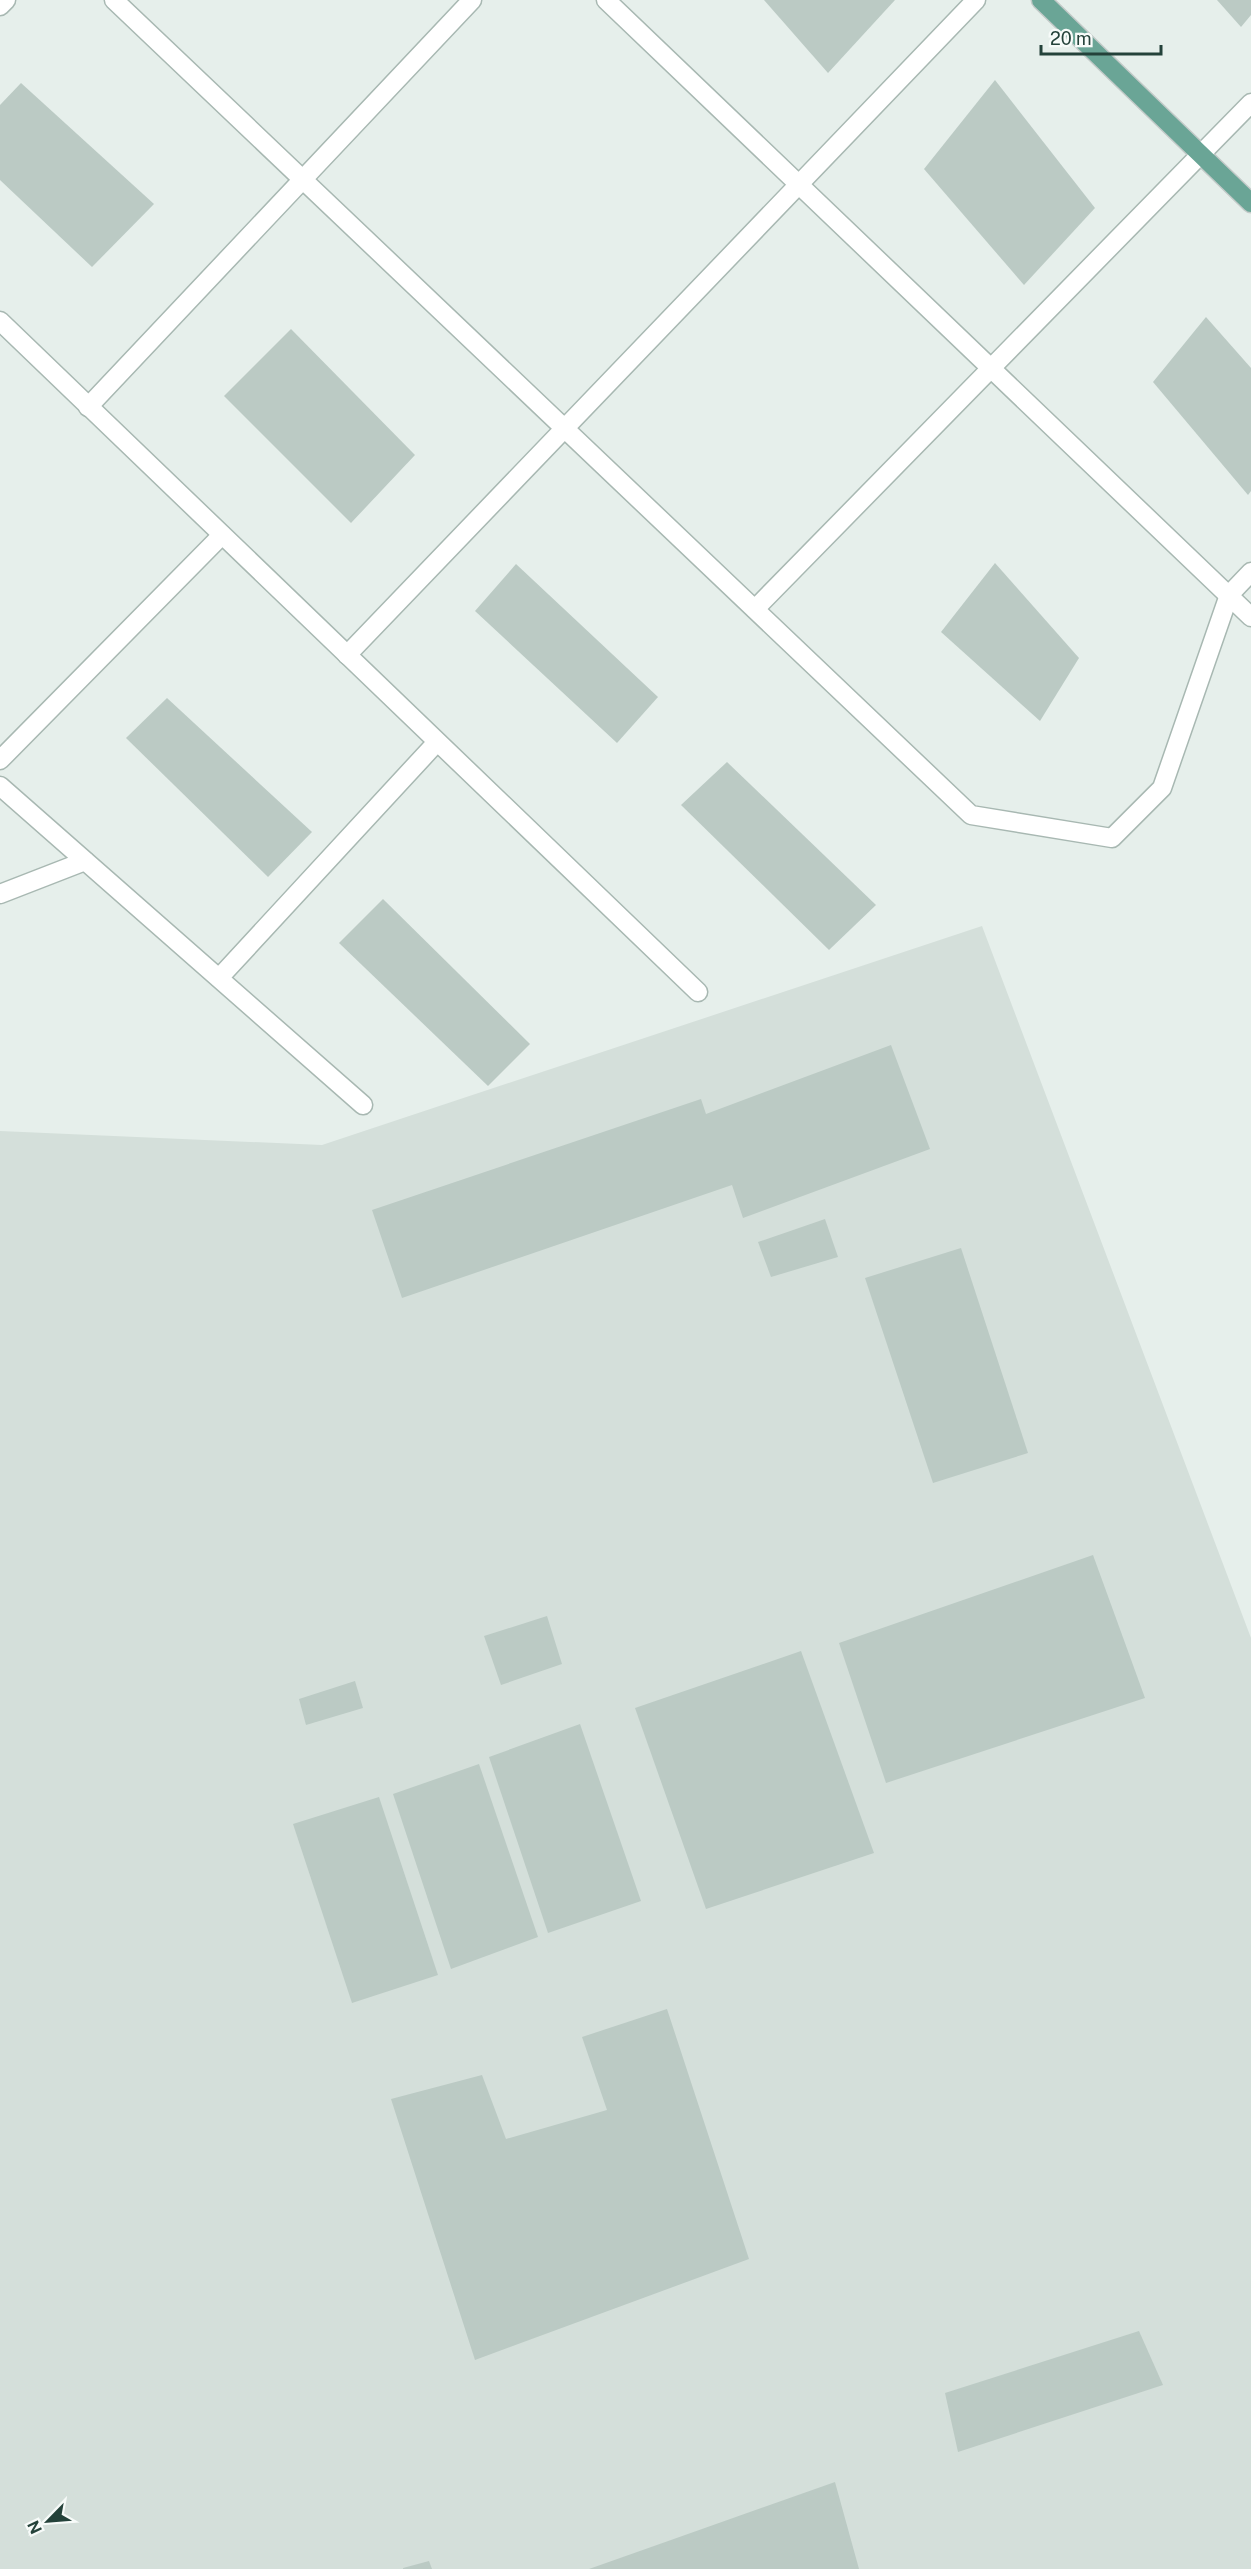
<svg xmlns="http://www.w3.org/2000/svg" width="1251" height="2569" font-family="'Public Sans',sans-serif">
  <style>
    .built { fill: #d4dfda }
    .building { fill: #bbcac4 }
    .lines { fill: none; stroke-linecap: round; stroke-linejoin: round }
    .minor-casing { stroke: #a8b8b2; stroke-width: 21 }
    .major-casing { stroke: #c2cac8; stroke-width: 21 }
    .minor { stroke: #fff; stroke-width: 18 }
    .major { stroke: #6aa596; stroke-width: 18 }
  </style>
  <rect width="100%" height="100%" fill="#e6efeb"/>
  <polygon class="built" points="982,926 1251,1638 1251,2569 0,2569 0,1131 322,1145"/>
  <g class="building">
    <polygon points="764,0 895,0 828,73"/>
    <polygon points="1217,0 1251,0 1251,15 1241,27"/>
    <polygon points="995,80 1095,208 1024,285 924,169"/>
    <polygon points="21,83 154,204 92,267 0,180 0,105"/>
    <polygon points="1206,317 1251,368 1251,491 1248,495 1153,382"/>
    <polygon points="291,329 415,455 351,523 224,396"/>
    <polygon points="995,563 1079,658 1040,721 941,632"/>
    <polygon points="516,564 658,697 617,743 475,611"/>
    <polygon points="167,698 312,832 268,877 126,738"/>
    <polygon points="727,762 876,905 829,950 681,805"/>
    <polygon points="383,899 530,1044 488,1086 339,943"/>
    <polygon points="891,1045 930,1149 743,1218 732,1185 402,1298 372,1210 701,1099 706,1114"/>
    <polygon points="825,1219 838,1257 771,1277 758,1242"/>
    <polygon points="961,1248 1028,1453 933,1483 865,1278"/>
    <polygon points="1093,1555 1145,1698 886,1783 839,1643"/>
    <polygon points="547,1616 562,1664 501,1685 484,1636"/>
    <polygon points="801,1651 874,1853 706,1909 635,1708"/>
    <polygon points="355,1681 363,1708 306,1725 299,1699"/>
    <polygon points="580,1724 641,1901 548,1933 489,1757"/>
    <polygon points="479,1764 538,1937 451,1969 393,1794"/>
    <polygon points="379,1797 438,1975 352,2003 293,1824"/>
    <polygon points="667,2009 749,2259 475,2360 391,2099 482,2075 506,2139 607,2110 582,2037"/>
    <polygon points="1139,2331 1163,2385 958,2452 945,2393"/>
    <polygon points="835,2482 859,2569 589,2569"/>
    <polygon points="429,2561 432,2569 403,2569 403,2568"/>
  </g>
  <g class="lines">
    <defs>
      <g id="minor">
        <polyline points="114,0 971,815 1112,838 1162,788 1229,595 1251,572"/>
        <polyline points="606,0 1251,617"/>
        <polyline points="0,6 6,0"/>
        <polyline points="0,321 698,992"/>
        <polyline points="88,407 472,0"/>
        <polyline points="755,609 1251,103"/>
        <polyline points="347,655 976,0"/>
        <polyline points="0,760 222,535"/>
        <polyline points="0,786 363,1105"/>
        <polyline points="0,894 85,861"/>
        <polyline points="219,978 437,742"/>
      </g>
      <polyline id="major" points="1041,0 1251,203"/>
    </defs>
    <use href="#minor" class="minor-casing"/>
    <use href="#major" class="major-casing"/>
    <use href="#minor" class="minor"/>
    <use href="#major" class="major"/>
  </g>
  <g transform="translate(48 2521) rotate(245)" stroke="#f7fbf9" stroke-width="4.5" paint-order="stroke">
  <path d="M0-4.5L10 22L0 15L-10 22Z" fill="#24423a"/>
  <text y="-9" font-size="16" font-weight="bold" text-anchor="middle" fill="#24423a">N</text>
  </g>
  <path d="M1041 45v9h120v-9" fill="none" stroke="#24423a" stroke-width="3"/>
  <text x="1050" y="45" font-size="18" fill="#24423a" stroke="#f7fbf9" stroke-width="4.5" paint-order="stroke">20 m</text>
</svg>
